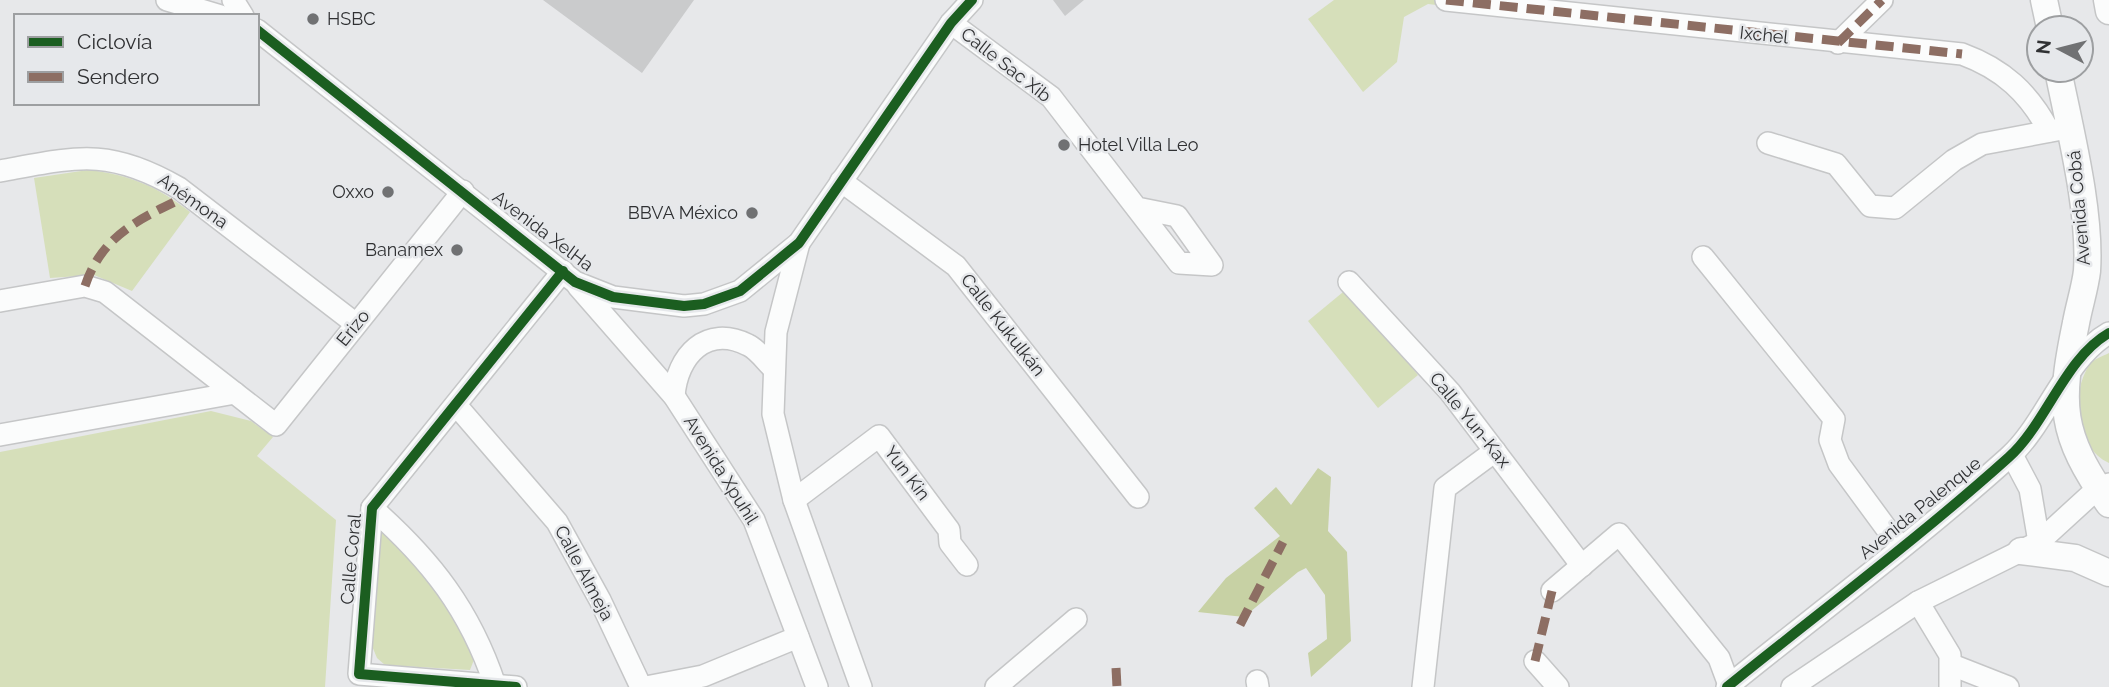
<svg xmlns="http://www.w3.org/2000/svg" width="2109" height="687" font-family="Raleway,sans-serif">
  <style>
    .green { fill: #d6dfba }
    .forest { fill: #c7d1a4 }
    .building { fill: #cacbcc }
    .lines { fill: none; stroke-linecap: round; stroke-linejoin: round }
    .minor-casing { stroke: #c5c6c7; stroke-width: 24 }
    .major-casing { stroke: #c5c6c7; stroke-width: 29 }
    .minor { stroke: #fbfcfc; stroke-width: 21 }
    .major { stroke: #fbfcfc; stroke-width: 26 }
    .quiet { stroke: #8d6e63; stroke-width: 9; stroke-dasharray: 18 9; stroke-linecap: butt }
    .cycleway-casing { stroke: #e6e8eb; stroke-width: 15 }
    .cycleway { stroke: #1b5e20; stroke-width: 10 }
    .poi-dot { fill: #707173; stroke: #e6e8eb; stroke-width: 2.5 }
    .labels { text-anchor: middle; stroke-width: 5; stroke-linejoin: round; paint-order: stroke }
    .poi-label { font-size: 18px; fill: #303133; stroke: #e6e8eb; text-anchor: end }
    .street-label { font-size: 18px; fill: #303133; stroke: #e6e8eb }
  </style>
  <rect width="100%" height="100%" fill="#e7e8ea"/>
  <g class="green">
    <polygon points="1334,0 1510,0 1496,12 1428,4 1404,17 1397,62 1363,92 1308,19"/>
    <path d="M 88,170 C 128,174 159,187 190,212 L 132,291 L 94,275 L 50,278 L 34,178 Z"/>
    <polygon points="1348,288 1418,375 1378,408 1308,321"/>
    <path d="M 2109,353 L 2109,463 C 2075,448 2070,392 2090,364 C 2094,359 2103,356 2109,353 Z"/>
    <polygon points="211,411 251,421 273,437 257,456 336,520 325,687 0,687 0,452"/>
    <polygon points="384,532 440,590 475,657 470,670 385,665 377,658 372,646 380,534"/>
  </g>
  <polygon class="forest" points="1318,468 1331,477 1328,531 1347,552 1351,641 1311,677 1308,653 1327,639 1325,595 1306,568 1298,572 1244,617 1198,612 1226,578 1280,536 1254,508 1276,487 1291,505"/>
  <g class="building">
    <polygon points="543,0 694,0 642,73"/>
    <polygon points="1053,0 1084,0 1065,16"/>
  </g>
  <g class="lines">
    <defs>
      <g id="minor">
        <polyline points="167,0 221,16"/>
        <polyline points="233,0 243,16"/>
        <path d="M 1446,0 L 1962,54 C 2003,69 2029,93 2049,131"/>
        <polyline points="951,23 1051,97 1179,263 1212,265 1177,216 1137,208"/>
        <polyline points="257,30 575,282 613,297 684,306 704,304 740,291 799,243 951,23 972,0"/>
        <polyline points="1838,43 1882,0"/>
        <polyline points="1768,143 1836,164 1870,206 1895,208 1954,160 1982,144 2062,129"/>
        <path d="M 0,171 C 77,157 108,147 179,188 L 356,324"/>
        <polyline points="841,181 956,266 1138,497"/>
        <polyline points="799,243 776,332 773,414 794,500 861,687"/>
        <polyline points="1703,257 1834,419 1830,440 1839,464 1900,547"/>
        <polyline points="1349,282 1450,392 1582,566"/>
        <polyline points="578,286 674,396 754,520 817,687"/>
        <polyline points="0,301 85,286 105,292 276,425 463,191"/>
        <path d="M 674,396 C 677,356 706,324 748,345 C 757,349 765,360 772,367"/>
        <polyline points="456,405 557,522 600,600 641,687"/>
        <polyline points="0,435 235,393"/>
        <polyline points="2012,455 2030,489 2039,542"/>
        <polyline points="794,500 879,436 949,530 950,543 967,565"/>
        <path d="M 372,508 C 431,560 470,610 495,685"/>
        <polyline points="1552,591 1619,534 1719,658 1729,685"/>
        <polyline points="1918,602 1950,655 1950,687"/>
        <polyline points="1535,661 1558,687"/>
        <polyline points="1952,665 2008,687"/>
        <polyline points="1257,681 1258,687"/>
        <polyline points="516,687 359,674 372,508 563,271"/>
        <polyline points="646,687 703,676 798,637"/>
        <polyline points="996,687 1076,619"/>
        <polyline points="1423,687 1445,488 1495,451"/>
        <path d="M 1727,687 C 1821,611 1920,537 2009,457 C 2046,424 2065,358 2109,333"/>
        <polyline points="1792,687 1918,602 2039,542 2098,488 2109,484"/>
      </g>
      <g id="major">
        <polyline points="2044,0 2050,28"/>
        <polyline points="2107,0 2109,11"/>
        <path d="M 2058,70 C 2070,130 2091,211 2087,271 C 2085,288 2079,306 2076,323 C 2059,405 2059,433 2109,504"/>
        <polyline points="2021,551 2075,558 2109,573"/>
      </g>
    </defs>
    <use href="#minor" class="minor-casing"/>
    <use href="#major" class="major-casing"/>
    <use href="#minor" class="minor"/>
    <use href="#major" class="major"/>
    <g class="quiet">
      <polyline points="1446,0 1962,54"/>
      <polyline points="1838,43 1882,0"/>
      <path d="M 85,286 C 103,233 142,218 189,195"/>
      <polyline points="1240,625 1283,542"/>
      <polyline points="1535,661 1552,591"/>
      <polyline points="1116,668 1117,687"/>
    </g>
    <defs>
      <g id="cycleway">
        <polyline points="257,30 575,282 613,297 684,306 704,304 740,291 799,243 951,23 972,0"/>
        <polyline points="516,687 359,674 372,508 563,271"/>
        <path d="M 1727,687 C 1821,611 1920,537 2009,457 C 2046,424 2065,358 2109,333"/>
      </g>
    </defs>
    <use href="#cycleway" class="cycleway-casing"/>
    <use href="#cycleway" class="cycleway"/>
  </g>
  <g class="poi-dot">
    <circle cx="313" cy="19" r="7"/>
    <circle cx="1064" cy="145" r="7"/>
    <circle cx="388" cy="192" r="7"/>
    <circle cx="752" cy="213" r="7"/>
    <circle cx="457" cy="250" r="7"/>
  </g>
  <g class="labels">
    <g class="poi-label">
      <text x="327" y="25" text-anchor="start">HSBC</text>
      <text x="1078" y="151" text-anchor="start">Hotel Villa Leo</text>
      <text x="374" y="198">Oxxo</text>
      <text x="738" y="219">BBVA México</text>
      <text x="443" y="256">Banamex</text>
    </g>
    <g class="street-label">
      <text transform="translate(1764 35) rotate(6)" y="6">Ixchel</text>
      <text transform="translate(1006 65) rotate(38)" y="6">Calle Sac Xib</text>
      <text transform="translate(193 201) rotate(35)" y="6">Anémona</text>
      <text transform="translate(2079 208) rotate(-95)" y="6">Avenida Cobá</text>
      <text transform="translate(543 231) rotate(37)" y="6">Avenida XelHa</text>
      <text transform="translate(1003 325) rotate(52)" y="6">Calle Kukulkán</text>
      <text transform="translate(353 328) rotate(-51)" y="6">Erizo</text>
      <text transform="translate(1470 420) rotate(51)" y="6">Calle Yun-Kax</text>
      <text transform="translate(721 470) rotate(58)" y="6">Avenida Xpuhil</text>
      <text transform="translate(907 473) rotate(53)" y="6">Yun Kin</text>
      <text transform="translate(1920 508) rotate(-39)" y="6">Avenida Palenque</text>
      <text transform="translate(351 559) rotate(-85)" y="6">Calle Coral</text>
      <text transform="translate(584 573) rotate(62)" y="6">Calle Almeja</text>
    </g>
  </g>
  <rect x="14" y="14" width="245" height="91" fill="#e6e8eb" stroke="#9d9fa1" stroke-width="2"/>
  <rect x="28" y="37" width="35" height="10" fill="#1b5e20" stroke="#9d9fa1" stroke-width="2"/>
  <text x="77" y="49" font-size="21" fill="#303133">Ciclovía</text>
  <rect x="28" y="72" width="35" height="10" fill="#8d6e63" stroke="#9d9fa1" stroke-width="2"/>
  <text x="77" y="84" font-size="21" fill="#303133">Sendero</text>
  <g transform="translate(2060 49) rotate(277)"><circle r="33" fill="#e6e8eb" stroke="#9d9fa1" stroke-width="2"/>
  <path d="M0-5L12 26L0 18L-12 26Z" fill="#707173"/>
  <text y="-10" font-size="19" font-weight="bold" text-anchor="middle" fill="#303133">N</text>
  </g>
</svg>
